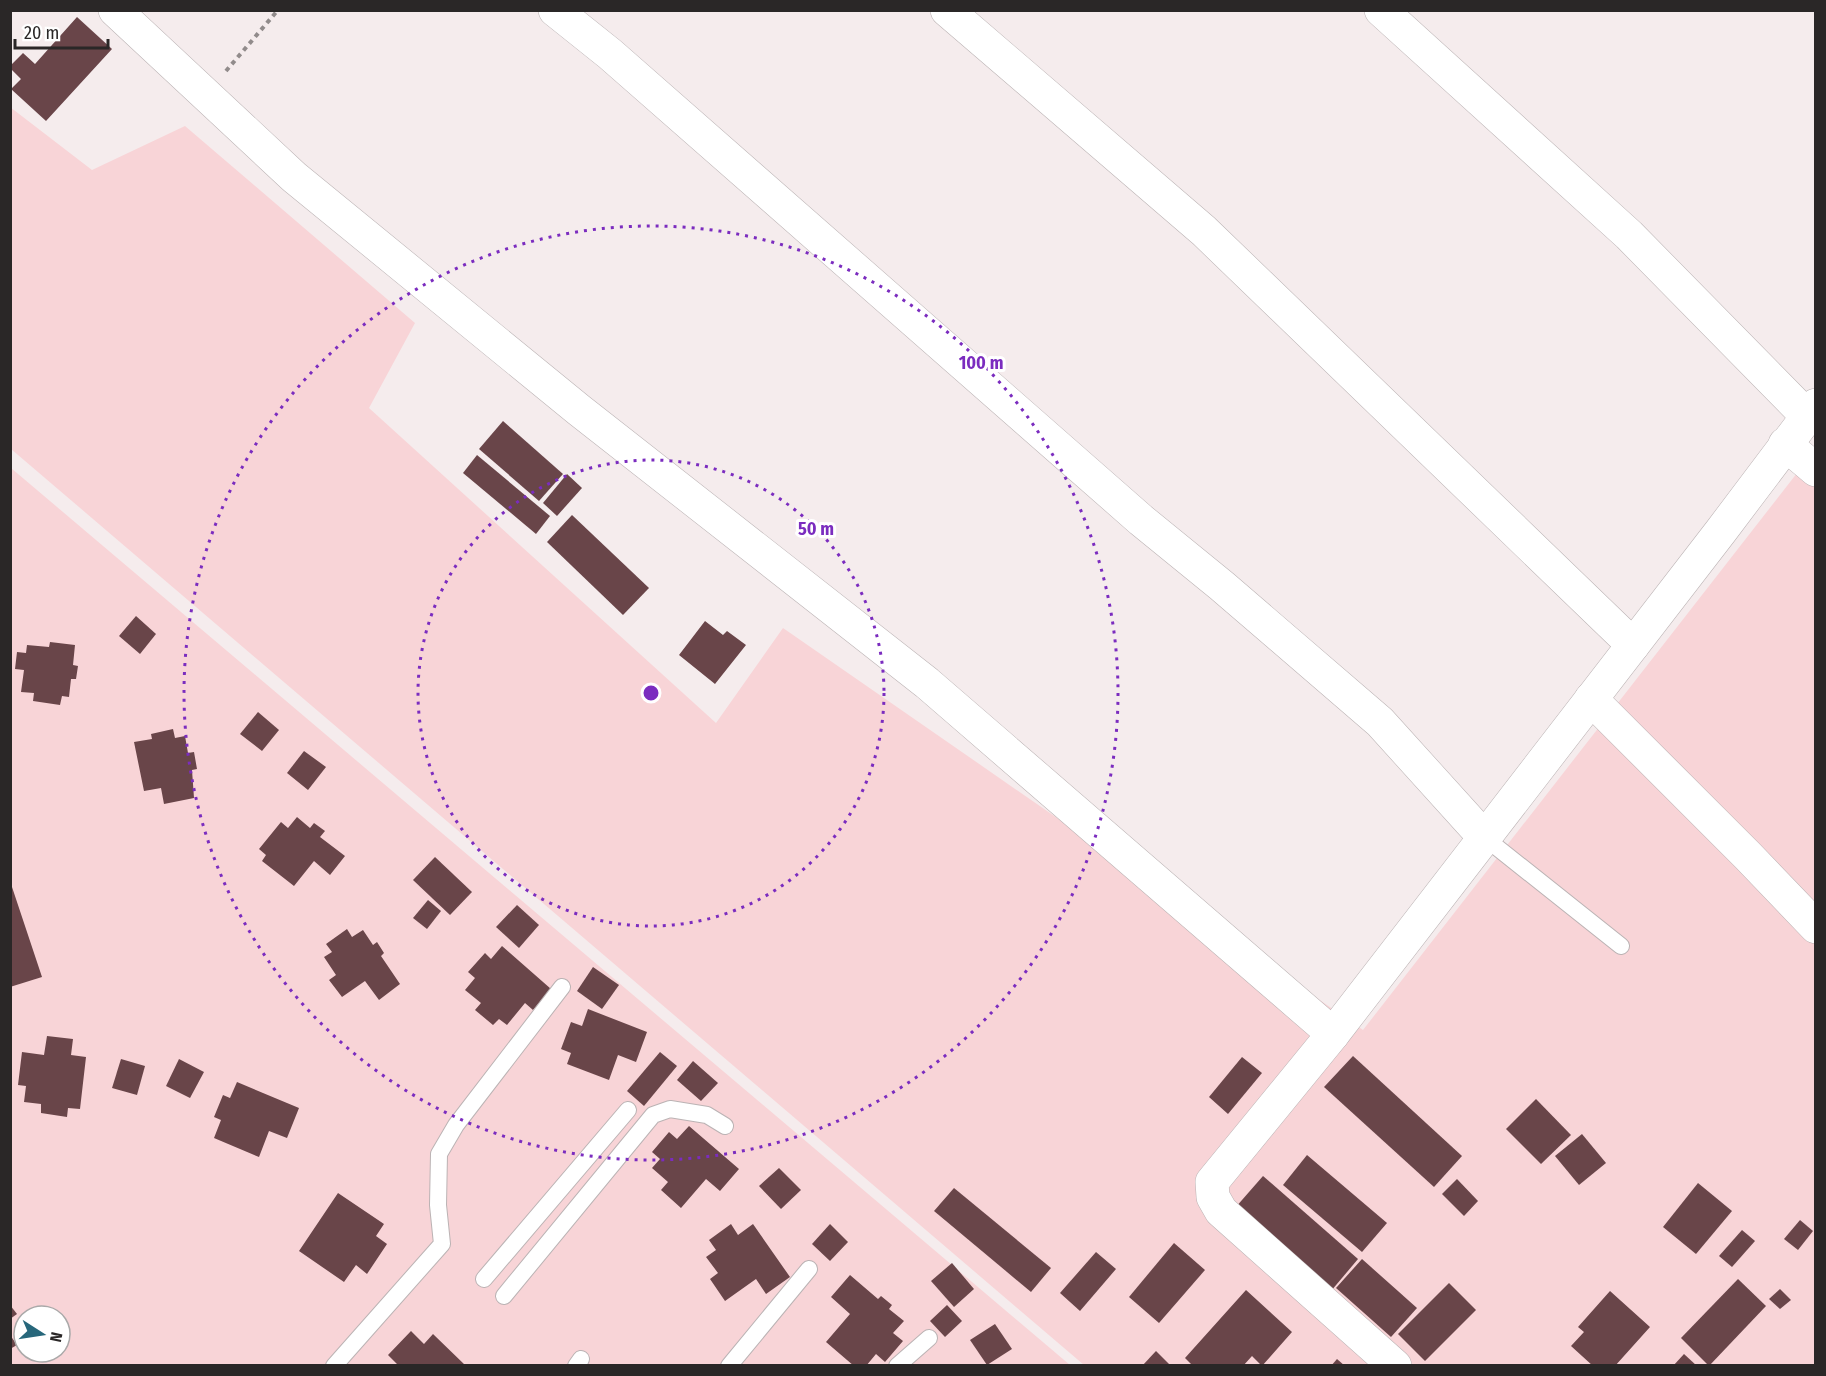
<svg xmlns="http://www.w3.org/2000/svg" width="1826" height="1376" font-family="'Fira Sans Condensed',sans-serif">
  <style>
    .green { fill: #f8d4d7; fill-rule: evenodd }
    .building { fill: #694549 }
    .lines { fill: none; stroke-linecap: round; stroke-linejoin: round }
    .service-casing { stroke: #bbb3b4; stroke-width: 18 }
    .minor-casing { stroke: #bbb3b4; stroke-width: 34 }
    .path { stroke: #918b8b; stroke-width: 4; stroke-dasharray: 4.5 4.5; stroke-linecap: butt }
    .service { stroke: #fff; stroke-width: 16 }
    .minor { stroke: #fff; stroke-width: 33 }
    .ring { fill: none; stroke: #7b2cbf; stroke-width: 3; stroke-dasharray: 3 6 }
    .centre { fill: #7b2cbf; stroke: #fff; stroke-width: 3 }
    .ring-label { font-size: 18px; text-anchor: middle; font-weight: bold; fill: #7b2cbf; stroke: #fff; stroke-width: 6; stroke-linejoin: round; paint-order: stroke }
  </style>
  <rect width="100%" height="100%" fill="#f5eced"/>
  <g class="green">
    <polygon points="10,107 92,170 185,126 415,323 369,408 716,723 783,628 1363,1030 1815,450 1815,1365 1084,1365 11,449"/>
    <path d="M 11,468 L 1070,1365 L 11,1365 ZM 24,1316 L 60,1316 L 60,1352 L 24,1352 Z"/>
  </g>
  <g class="building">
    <polygon points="77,17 112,49 46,121 11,89 21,79 10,68 10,66 23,53 35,64"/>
    <polygon points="503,421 563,474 539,501 479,449"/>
    <polygon points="477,455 550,516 536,534 463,473"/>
    <polygon points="567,474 582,488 557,516 543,503"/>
    <polygon points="572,515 649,588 623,615 547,542"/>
    <polygon points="136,616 156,634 140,654 119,636"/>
    <polygon points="705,621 723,635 727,631 746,645 715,684 679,655"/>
    <polygon points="50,642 75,645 73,665 78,666 76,679 71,679 69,697 62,696 60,705 33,701 34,693 21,692 24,670 15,669 17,652 26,653 27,645 49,647"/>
    <polygon points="258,712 279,730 262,751 240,734"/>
    <polygon points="173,729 175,738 185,736 188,753 194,752 197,769 192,770 194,798 164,804 161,788 144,791 134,742 152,739 151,734"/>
    <polygon points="304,751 326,767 308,790 287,773"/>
    <polygon points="297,817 310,828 314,823 325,831 320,837 345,856 330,875 314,861 294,886 262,861 266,855 259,849 281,822 288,828"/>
    <polygon points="435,857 472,892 450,915 413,880"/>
    <polygon points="10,881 42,977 10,987"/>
    <polygon points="428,900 441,911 427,929 413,918"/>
    <polygon points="517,905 539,925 519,948 496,927"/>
    <polygon points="347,929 352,937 363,930 373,945 377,942 384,953 381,956 400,984 379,1000 365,981 342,997 329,980 336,975 324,957 332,952 326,944"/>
    <polygon points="502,946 551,989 533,1010 525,1003 507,1025 499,1019 493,1025 475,1010 481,1003 465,990 475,978 468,972 485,953 491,959"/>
    <polygon points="593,967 619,985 602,1009 577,991"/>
    <polygon points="588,1009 647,1032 636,1062 618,1055 609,1080 567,1064 571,1053 561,1049 571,1022 582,1026"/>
    <polygon points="47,1036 73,1039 71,1055 86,1057 80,1109 68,1108 67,1117 41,1113 41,1104 24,1102 26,1086 18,1085 22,1052 44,1055"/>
    <polygon points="660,1052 677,1066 644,1106 627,1091"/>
    <polygon points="1353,1056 1462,1156 1434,1187 1324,1087"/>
    <polygon points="1242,1057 1262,1073 1228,1114 1209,1097"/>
    <polygon points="121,1059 145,1066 137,1095 112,1088"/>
    <polygon points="179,1059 204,1072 190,1098 166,1086"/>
    <polygon points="693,1061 718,1083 701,1101 677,1080"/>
    <polygon points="237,1082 299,1108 287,1138 269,1131 259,1157 214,1138 221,1120 214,1117 223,1095 230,1098"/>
    <polygon points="1536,1099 1571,1135 1541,1164 1506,1129"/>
    <polygon points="689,1126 739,1169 720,1191 706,1179 681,1208 661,1190 668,1182 652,1168 660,1159 652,1152 669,1132 677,1139"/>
    <polygon points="1582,1134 1606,1163 1579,1185 1555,1156"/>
    <polygon points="1307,1155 1387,1223 1362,1252 1283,1185"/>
    <polygon points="779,1168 801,1190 781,1209 759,1186"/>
    <polygon points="1263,1176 1358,1259 1331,1291 1235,1208"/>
    <polygon points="1457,1179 1478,1201 1464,1216 1442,1194"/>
    <polygon points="1698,1183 1732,1211 1696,1254 1663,1227"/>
    <polygon points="954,1188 1051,1268 1031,1292 934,1211"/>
    <polygon points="338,1193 384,1224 376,1236 387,1244 367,1274 356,1265 344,1282 299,1251"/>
    <polygon points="1800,1220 1813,1231 1798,1250 1784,1239"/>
    <polygon points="731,1224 738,1235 753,1224 790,1277 766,1294 756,1279 725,1301 710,1279 718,1273 706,1257 716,1250 709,1240"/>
    <polygon points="830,1224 848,1242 830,1261 812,1244"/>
    <polygon points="1742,1230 1755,1241 1732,1267 1719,1256"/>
    <polygon points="1174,1243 1205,1270 1159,1323 1129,1297"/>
    <polygon points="1096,1252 1116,1269 1080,1311 1060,1293"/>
    <polygon points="1362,1259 1417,1308 1391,1337 1336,1288"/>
    <polygon points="952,1263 974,1289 954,1307 931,1281"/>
    <polygon points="850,1275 878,1299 881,1296 892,1305 889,1309 904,1321 893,1333 903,1341 885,1362 876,1354 866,1366 854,1366 826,1342 850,1314 831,1297"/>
    <polygon points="1738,1279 1766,1306 1709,1366 1681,1338"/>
    <polygon points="1449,1283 1476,1310 1425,1361 1398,1334"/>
    <polygon points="1780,1289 1791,1300 1780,1309 1769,1299"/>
    <polygon points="1246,1290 1292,1332 1262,1366 1252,1356 1243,1366 1193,1366 1185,1358"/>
    <polygon points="1610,1291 1650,1327 1615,1366 1593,1366 1571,1346 1584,1332 1578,1327"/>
    <polygon points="10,1305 17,1314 10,1319"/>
    <polygon points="947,1305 962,1321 945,1337 930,1321"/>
    <polygon points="995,1324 1012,1349 987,1365 970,1340"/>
    <polygon points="411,1331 424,1344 433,1334 466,1366 399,1366 388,1355"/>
    <polygon points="10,1335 17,1345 10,1349"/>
    <polygon points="1156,1351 1171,1366 1142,1366"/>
    <polygon points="1684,1354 1697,1366 1673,1366"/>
    <polygon points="1337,1359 1345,1366 1331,1366"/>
  </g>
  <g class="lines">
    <defs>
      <g id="service">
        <polyline points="1484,837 1621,946"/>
        <polyline points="484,1279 628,1110"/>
        <polyline points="504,1296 653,1115 670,1109 707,1115 725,1126"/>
        <polyline points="334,1366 442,1244 438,1205 439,1154 456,1125 562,987"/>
        <polyline points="576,1366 581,1359"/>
        <polyline points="729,1366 809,1269"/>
        <polyline points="897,1366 929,1338"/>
      </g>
      <g id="minor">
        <polyline points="115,10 294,177 579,410 927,683 1333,1034"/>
        <polyline points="555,10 610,54 1141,520 1222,586 1380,722 1484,837"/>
        <polyline points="947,10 1204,231 1633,645"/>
        <polyline points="1381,10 1629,235 1806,415"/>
        <polyline points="1785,444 1816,470"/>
        <polyline points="1591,699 1748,856 1816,927"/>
        <polyline points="1395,1366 1221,1211 1213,1197 1212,1182 1333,1034 1721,531 1816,405"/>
      </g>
    </defs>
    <use href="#service" class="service-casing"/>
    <use href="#minor" class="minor-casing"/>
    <polyline class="path" points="226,71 278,10"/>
    <use href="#service" class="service"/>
    <use href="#minor" class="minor"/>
  </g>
  <g class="ring">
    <circle cx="651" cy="693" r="233"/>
    <circle cx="651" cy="693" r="467"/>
  </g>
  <circle cx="651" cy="693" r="9" class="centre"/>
  <g class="ring-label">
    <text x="981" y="369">100 m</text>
    <text x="816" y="535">50 m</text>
  </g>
  <rect width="1826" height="1376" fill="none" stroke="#2a2727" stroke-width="24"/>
  <g transform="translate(42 1334) rotate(102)"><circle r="28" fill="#ffffff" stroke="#aaa9a9" stroke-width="1.5"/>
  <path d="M0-4.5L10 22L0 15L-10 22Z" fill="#27677b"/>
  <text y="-9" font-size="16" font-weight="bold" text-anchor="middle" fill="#2a2727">N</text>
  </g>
  <path d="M15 39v9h93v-9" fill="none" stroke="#2a2727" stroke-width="3"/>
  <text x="24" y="39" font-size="18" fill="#2a2727" stroke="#ffffff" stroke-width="4.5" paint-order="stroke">20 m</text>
</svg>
